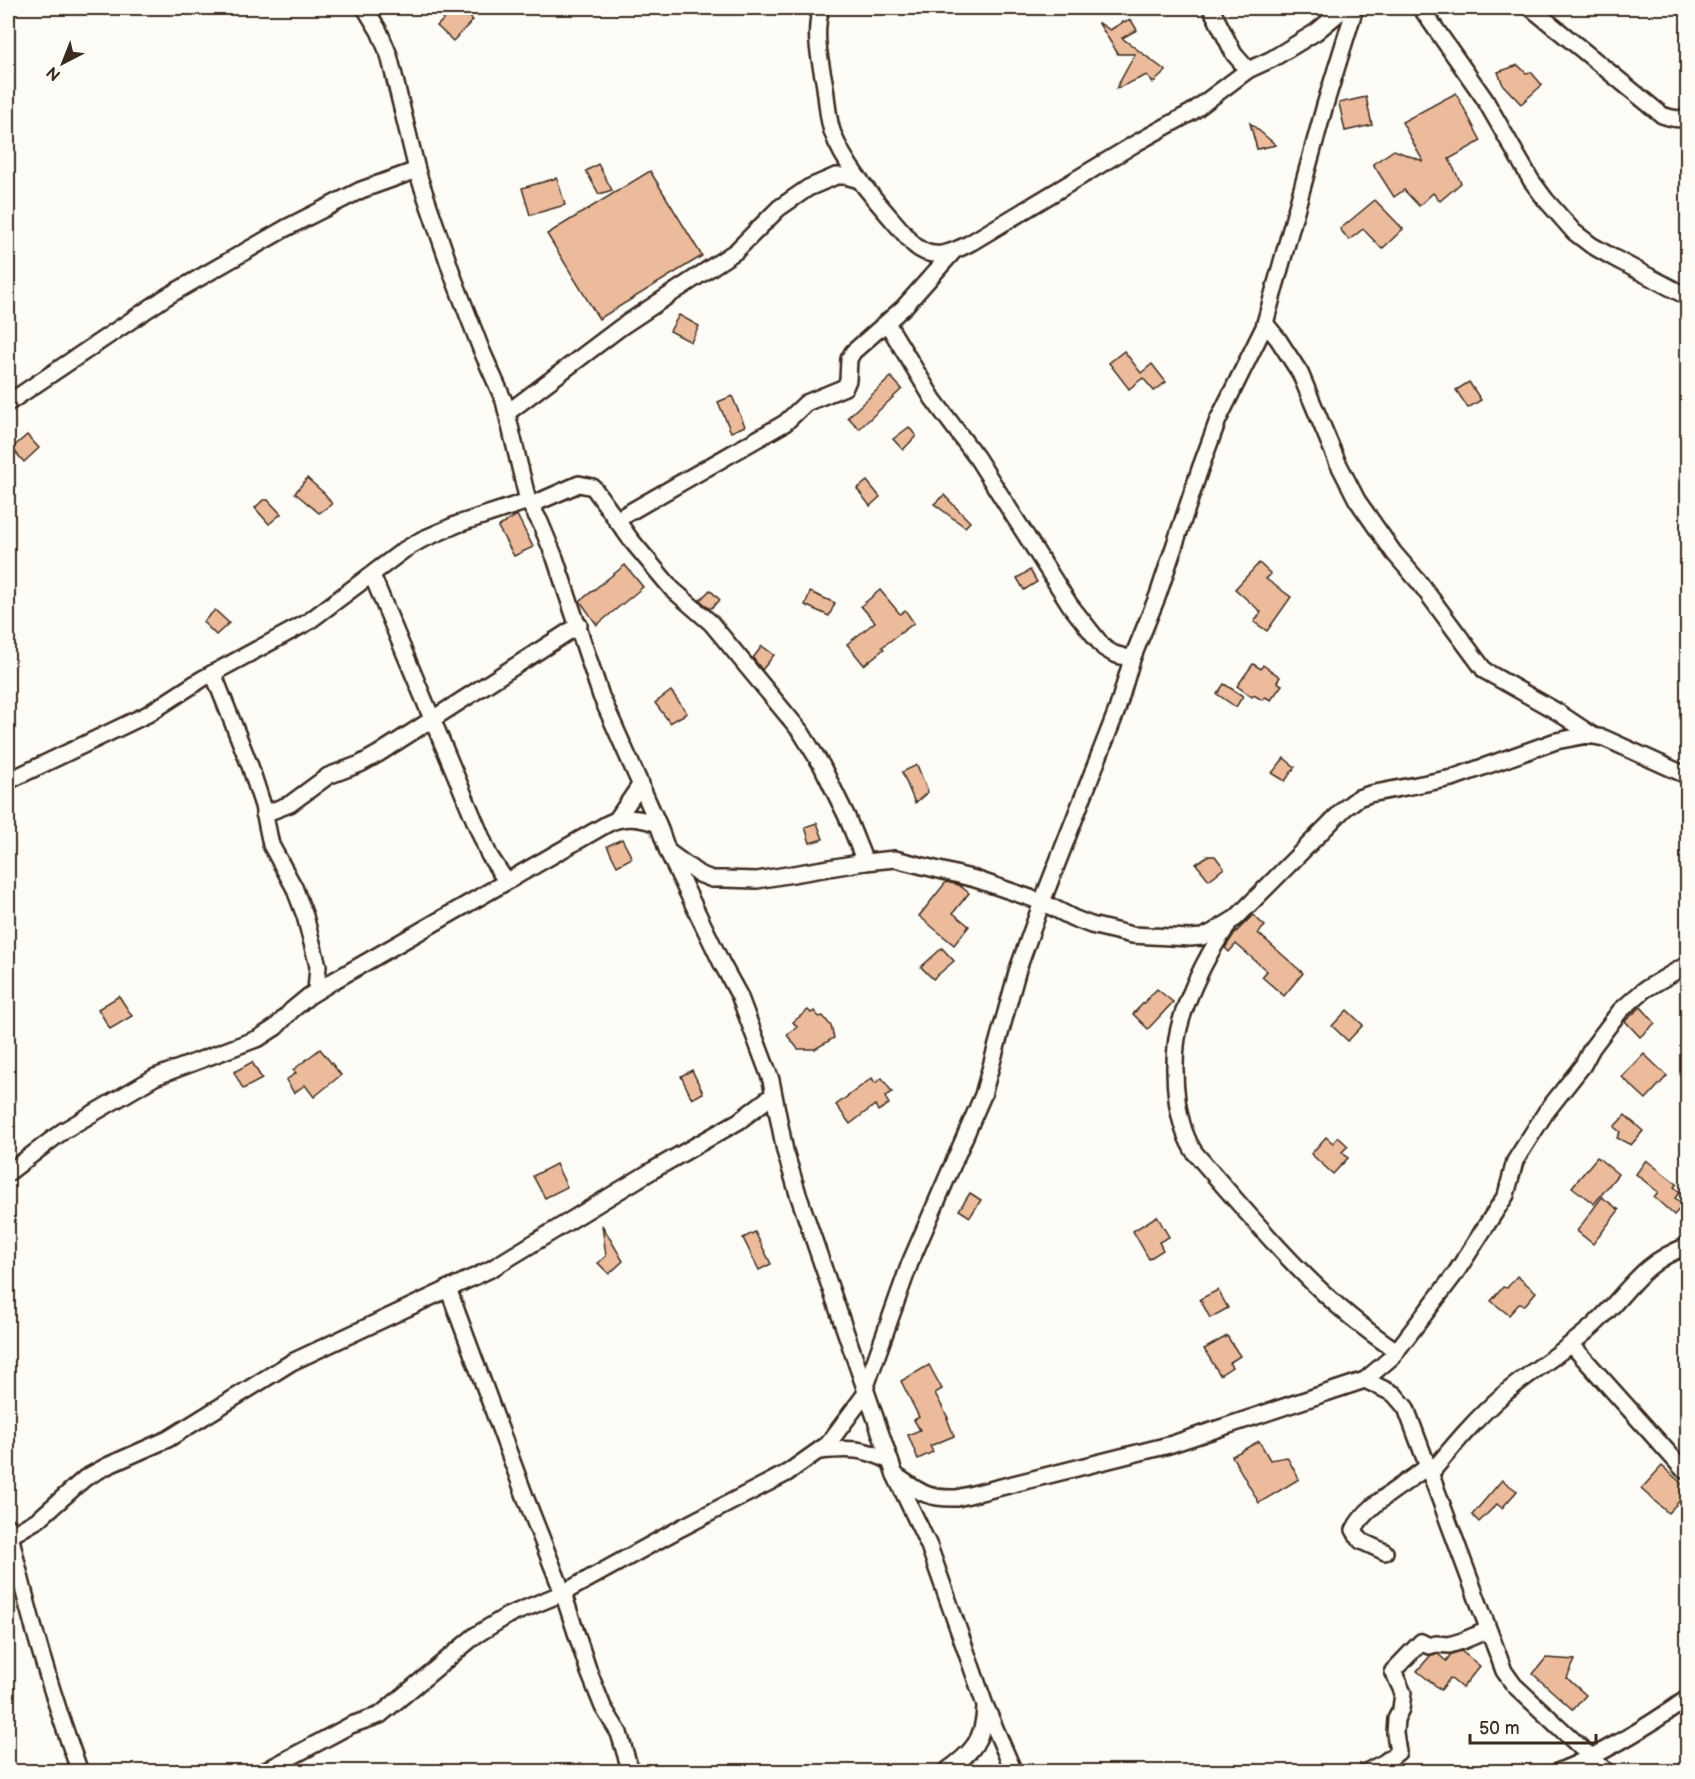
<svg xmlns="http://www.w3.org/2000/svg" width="1695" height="1779" font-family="'Balsamiq Sans',sans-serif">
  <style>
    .building { fill: #ebbb9c; stroke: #3b2a1e; stroke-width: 1.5 }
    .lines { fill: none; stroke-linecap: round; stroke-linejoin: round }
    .street-casing { stroke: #3b2a1e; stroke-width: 20 }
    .street { stroke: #fdfcf7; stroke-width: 15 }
  </style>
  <rect width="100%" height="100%" fill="#fdfcf7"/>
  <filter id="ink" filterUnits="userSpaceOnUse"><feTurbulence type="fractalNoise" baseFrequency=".0167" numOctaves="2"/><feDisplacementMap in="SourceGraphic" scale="12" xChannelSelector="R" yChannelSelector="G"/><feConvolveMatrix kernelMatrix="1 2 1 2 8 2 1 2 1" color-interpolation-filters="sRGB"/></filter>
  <g filter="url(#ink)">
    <g class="building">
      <polygon points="455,8 460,8 473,20 453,41 437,26"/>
      <polygon points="1131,20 1137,30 1122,38 1166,71 1153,83 1147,75 1116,89 1135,54 1118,54 1098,22 1110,30 1123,22"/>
      <polygon points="1518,65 1526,73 1531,72 1542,85 1521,104 1503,85 1498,72"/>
      <polygon points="1456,93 1481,141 1449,159 1461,183 1440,201 1433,193 1419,206 1404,190 1394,197 1373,164 1394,150 1423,161 1402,122"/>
      <polygon points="1366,97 1372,125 1345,131 1339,103"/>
      <polygon points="1250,123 1276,145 1257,149"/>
      <polygon points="598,164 612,190 599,194 586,171"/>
      <polygon points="650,171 702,256 599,319 547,234"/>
      <polygon points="557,178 565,205 530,215 522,188"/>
      <polygon points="1375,200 1403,229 1382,249 1363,229 1349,240 1340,229"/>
      <polygon points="679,315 699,326 691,342 670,331"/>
      <polygon points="1124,351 1141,373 1152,364 1166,382 1154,391 1143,378 1129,389 1109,363"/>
      <polygon points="891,377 902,389 859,429 848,417"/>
      <polygon points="1469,382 1481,400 1468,408 1456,390"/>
      <polygon points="732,396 745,426 731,432 718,402"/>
      <polygon points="909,427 916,436 903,450 893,439"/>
      <polygon points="27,435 39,448 24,462 12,448"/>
      <polygon points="307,478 325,494 332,504 319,513 295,493"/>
      <polygon points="867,481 880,497 870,506 857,489"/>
      <polygon points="944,495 970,522 965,527 934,504"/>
      <polygon points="263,500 268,500 281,514 269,524 255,508"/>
      <polygon points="517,515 533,547 514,556 498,527"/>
      <polygon points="1259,563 1271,574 1266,579 1291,597 1267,631 1254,622 1261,612 1235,589"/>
      <polygon points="625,565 643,587 597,625 580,601"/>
      <polygon points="1030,570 1037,582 1024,590 1017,578"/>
      <polygon points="710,590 720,600 710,609 700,600"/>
      <polygon points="880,590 900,614 905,610 914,623 882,647 884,649 864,665 847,644 875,622 861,606"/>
      <polygon points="810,592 835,603 829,616 805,605"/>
      <polygon points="215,610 229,623 216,635 203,622"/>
      <polygon points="762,646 774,655 762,670 753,658"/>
      <polygon points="1253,664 1261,669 1263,665 1280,677 1277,682 1282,685 1271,700 1265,697 1262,700 1254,695 1252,697 1237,686"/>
      <polygon points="1224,684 1243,696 1236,707 1217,694"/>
      <polygon points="671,691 687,713 670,723 655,703"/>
      <polygon points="1284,758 1295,767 1285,781 1272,773"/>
      <polygon points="917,765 928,792 915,803 902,772"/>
      <polygon points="817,823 823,839 810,843 805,827"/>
      <polygon points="622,839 632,858 617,866 607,846"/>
      <polygon points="1207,856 1215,856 1224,868 1209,880 1196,864"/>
      <polygon points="946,882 959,885 969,893 953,913 969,926 954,945 919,916"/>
      <polygon points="1253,915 1265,926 1258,933 1303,973 1284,996 1262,977 1267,971 1236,944 1229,952 1225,948 1234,934"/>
      <polygon points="942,948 954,961 933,979 921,967"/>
      <polygon points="1157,989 1173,1002 1148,1029 1133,1014"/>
      <polygon points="119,996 132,1016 110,1029 98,1009"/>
      <polygon points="1641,1007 1655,1023 1640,1037 1625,1021"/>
      <polygon points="808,1010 811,1013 814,1011 819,1017 823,1016 831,1026 834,1038 815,1049 798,1049 787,1035 797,1027 793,1022"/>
      <polygon points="1347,1010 1363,1025 1348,1041 1332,1026"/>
      <polygon points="320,1049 341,1075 314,1097 305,1085 294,1093 286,1080 296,1073 293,1070"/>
      <polygon points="1644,1054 1667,1076 1646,1099 1622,1077"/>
      <polygon points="252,1062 262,1079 243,1089 234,1072"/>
      <polygon points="692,1070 703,1093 692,1099 681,1076"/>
      <polygon points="872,1078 875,1083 882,1078 892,1092 885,1097 889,1104 878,1111 875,1105 850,1124 836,1105"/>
      <polygon points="1625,1115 1643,1131 1631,1145 1617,1138 1620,1132 1614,1127"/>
      <polygon points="1326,1137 1333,1143 1338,1137 1348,1146 1342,1152 1348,1158 1333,1174 1311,1154"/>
      <polygon points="1597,1157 1618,1174 1594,1204 1572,1187"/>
      <polygon points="1646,1160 1677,1184 1674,1187 1680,1192 1675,1198 1683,1205 1674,1215 1654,1197 1658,1192 1636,1174"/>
      <polygon points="556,1164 567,1187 545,1198 533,1176"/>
      <polygon points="970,1193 981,1200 970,1217 959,1210"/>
      <polygon points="1602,1197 1619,1210 1593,1244 1577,1231"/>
      <polygon points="1157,1216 1169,1237 1159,1242 1163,1250 1149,1259 1133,1231"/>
      <polygon points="602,1225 623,1261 609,1274 598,1263 606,1256"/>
      <polygon points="755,1232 771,1264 759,1270 743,1238"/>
      <polygon points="1517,1276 1536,1292 1525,1305 1519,1304 1509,1315 1491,1301 1503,1287 1507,1288"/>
      <polygon points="1218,1290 1228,1308 1210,1318 1200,1299"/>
      <polygon points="1227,1336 1240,1356 1229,1363 1232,1367 1220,1375 1204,1349"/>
      <polygon points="929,1365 942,1389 935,1393 948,1418 947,1418 954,1436 930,1446 933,1452 918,1459 908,1435 920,1430 914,1420 919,1417 901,1381"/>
      <polygon points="1259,1441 1270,1460 1287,1457 1299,1479 1259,1503 1232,1456"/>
      <polygon points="1662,1466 1688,1489 1688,1492 1668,1513 1641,1489"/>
      <polygon points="1502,1480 1517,1491 1502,1508 1497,1504 1479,1522 1472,1515"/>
      <polygon points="1461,1651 1480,1666 1462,1688 1450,1678 1441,1690 1417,1671 1431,1655 1438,1654 1446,1661 1451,1654"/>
      <polygon points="1546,1658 1575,1660 1567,1678 1586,1695 1573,1710 1533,1674"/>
    </g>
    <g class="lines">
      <defs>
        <g id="street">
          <polyline points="365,8 379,31 389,55 418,174 454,279 481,349 504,401 528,501 540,522 555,558 601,696 658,824 668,852 722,964 739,995 771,1080 785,1151 798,1194 895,1475 929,1546 985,1705 1014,1772"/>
          <path d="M 821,8 C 814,33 819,56 824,81 C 827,97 827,115 832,131 C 846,172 886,211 913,244 C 932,262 952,253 972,242 L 1138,142 L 1192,112 L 1248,70 L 1272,59 L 1316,32 L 1345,8"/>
          <polyline points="1211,8 1234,54 1248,70"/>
          <polyline points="1421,8 1484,98 1531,180 1545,199 1574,232 1591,245 1614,258 1688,297"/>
          <path d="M 1531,8 L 1662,115 C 1671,118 1679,121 1688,116"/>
          <polyline points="887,323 933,399 977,458 1070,605 1104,648 1114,654 1132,659"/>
          <polyline points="1265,323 1278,339 1300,373 1337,461 1357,500 1394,553 1419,582 1485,671 1556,711 1592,735"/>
          <polyline points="8,403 166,297 286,228 361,190 417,170"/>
          <polyline points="507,413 621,327 736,251 779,208 808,188 836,176 845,176 860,180"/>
          <polyline points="531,505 579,484 593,487 631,540 672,589 711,623 801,732 822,766 847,817 865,862"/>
          <polyline points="616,520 785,423 806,403 845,387 848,380 849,359 853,352 904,307 952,253"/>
          <polyline points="372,575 489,855 506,881"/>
          <polyline points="213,673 250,766 263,806 271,845 294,887 305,916 318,966 316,991"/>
          <polyline points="8,781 148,714 202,679 308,622 404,550 421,540 458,524 528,501"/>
          <polyline points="264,814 290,804 328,776 360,764 378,754 579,625"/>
          <polyline points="617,819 641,784"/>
          <polyline points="670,853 699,874 712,879 724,879 757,880 865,862 895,859 975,879 1042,902 1073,918 1091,925 1132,935 1190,938 1202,937 1213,932 1236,918 1345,808 1358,798 1370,794 1452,778 1556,741 1588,735 1604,738 1688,776"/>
          <path d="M 1227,927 C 1206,955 1179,1011 1176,1046 C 1173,1079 1176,1125 1195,1153 C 1257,1224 1317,1299 1397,1351"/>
          <path d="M 8,1173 L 63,1131 L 155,1077 L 259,1038 L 276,1027 L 292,1010 L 309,996 L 335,980 L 607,824 C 625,815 640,818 658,824"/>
          <polyline points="448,1288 526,1499 563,1593 589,1672 603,1707 619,1733 631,1772"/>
          <polyline points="1571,1344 1683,1469"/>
          <polyline points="1365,1380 1394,1394 1406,1408 1504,1671 1514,1685 1607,1772"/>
          <polyline points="865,1389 910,1263 983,1095 1018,969 1042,902 1117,710 1132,659 1158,595 1200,469 1218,420 1264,327 1325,105 1355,8"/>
          <path d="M 820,1451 C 849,1448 864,1448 890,1461"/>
          <path d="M 1430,1474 C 1453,1446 1476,1418 1504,1394 C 1534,1369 1567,1350 1595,1324 C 1628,1293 1641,1262 1688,1246"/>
          <path d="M 895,1475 C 920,1492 926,1499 957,1498 L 1169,1445 L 1365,1380 L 1392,1357 L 1455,1274 L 1506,1195 L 1515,1161 L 1546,1112 L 1583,1065 L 1592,1048 L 1620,1011 L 1644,990 L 1688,964"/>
          <path d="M 8,1526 C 27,1609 50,1691 80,1772"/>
          <polyline points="8,1537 39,1519 85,1478 107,1466 168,1439 292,1362 491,1269 653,1170 739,1121 773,1095"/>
          <path d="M 1385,1552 L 1361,1541 L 1354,1530 C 1364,1506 1406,1484 1428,1466"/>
          <polyline points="263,1772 351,1725 380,1715 476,1635 507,1616 563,1593 681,1528 787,1473 828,1444 866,1393"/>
          <path d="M 945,1772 C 972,1753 984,1740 985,1707"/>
          <polyline points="1366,1772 1385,1762 1398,1752 1395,1733 1396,1719 1401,1709 1403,1693 1393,1671 1421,1642 1429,1646 1436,1644 1449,1645 1462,1641 1488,1630"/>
          <path d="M 1557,1772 C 1605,1753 1646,1728 1688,1698"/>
        </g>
      </defs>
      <use href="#street" class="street-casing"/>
      <use href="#street" class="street"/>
    </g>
  </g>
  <rect width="1695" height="1779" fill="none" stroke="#fdfcf7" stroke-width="30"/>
  <rect x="15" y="15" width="1665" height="1749" fill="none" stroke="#3b2a1e" stroke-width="2" filter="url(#ink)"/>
  <g transform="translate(63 63) rotate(222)" stroke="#fdfcf7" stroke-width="4.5" paint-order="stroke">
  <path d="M0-4.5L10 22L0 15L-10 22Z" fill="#3b2a1e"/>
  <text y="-9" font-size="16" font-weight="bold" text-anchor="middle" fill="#3b2a1e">N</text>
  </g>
  <path d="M1470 1734v9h126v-9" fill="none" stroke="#3b2a1e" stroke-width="3"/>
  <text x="1479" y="1734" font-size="18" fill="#3b2a1e" stroke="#fdfcf7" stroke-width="4.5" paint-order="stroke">50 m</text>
</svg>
